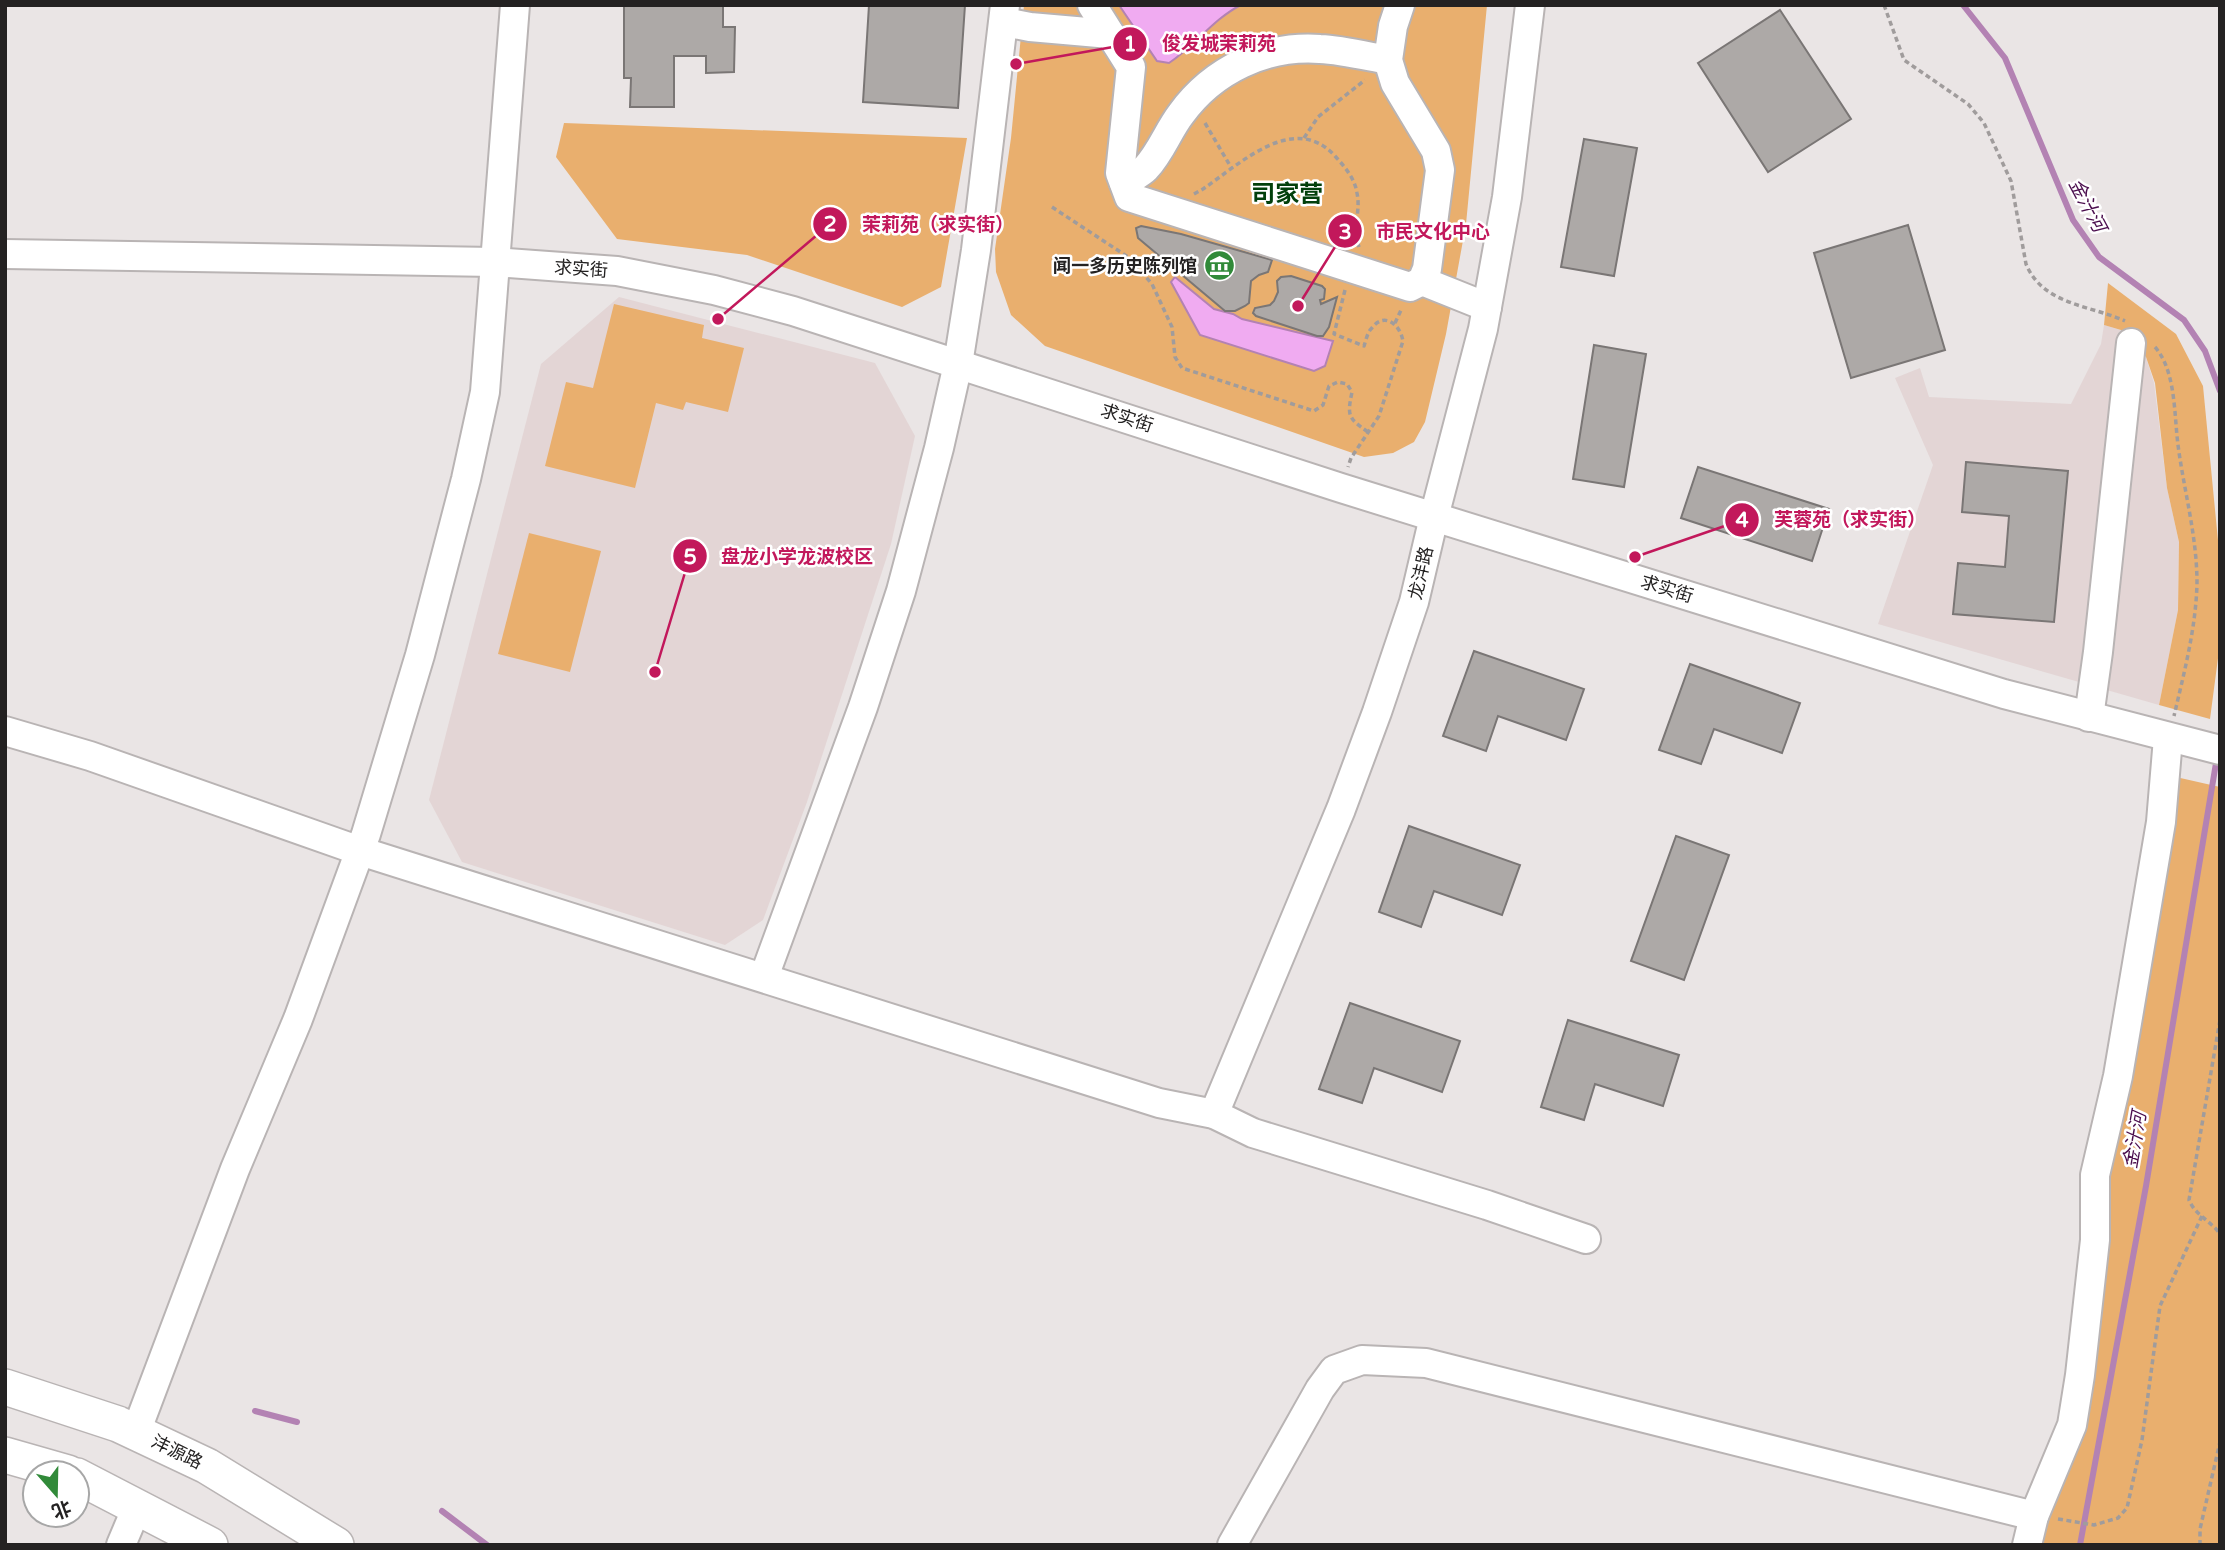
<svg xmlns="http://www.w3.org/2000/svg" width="2225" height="1550" font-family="'Varela Round','Noto Sans SC',sans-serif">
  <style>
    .built { fill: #e3d5d5 }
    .green { fill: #e9af6e }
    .water { fill: #f0abf1; stroke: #b382b3; stroke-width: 2 }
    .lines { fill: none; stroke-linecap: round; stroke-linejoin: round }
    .stream { stroke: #b382b3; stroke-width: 6 }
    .building { fill: #ada9a7; stroke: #7a7675; stroke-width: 2 }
    .minor-casing { stroke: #b9b4b4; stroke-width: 32 }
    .major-casing { stroke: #b9b4b4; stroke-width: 38 }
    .path { stroke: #a09c9c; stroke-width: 3.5; stroke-dasharray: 5 3.5; stroke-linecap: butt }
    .minor { stroke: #fff; stroke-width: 28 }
    .major { stroke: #fff; stroke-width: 35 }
    .labels { text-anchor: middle; stroke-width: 5; stroke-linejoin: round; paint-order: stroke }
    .poi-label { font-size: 18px; font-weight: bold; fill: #242222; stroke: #fff; text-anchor: end }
    .street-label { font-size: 18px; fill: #242222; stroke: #fff }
    .water-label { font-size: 19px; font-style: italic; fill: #4b0e4e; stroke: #fff }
    .district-label { font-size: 24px; font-weight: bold; fill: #02400c; stroke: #fff }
    .leader { fill: none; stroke: #c2185b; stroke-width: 2.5 }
    .callout-dot { fill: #c2185b; stroke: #fff; stroke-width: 2.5 }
    .mark-label { font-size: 21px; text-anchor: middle; font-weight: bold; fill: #fff }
    .callout-label { font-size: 19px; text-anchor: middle; font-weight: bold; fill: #c2185b; stroke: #fff; stroke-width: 5; stroke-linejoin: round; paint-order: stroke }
  </style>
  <rect width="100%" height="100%" fill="#eae5e5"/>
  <g class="built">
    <polygon points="619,297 875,363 915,436 891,544 807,802 763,920 725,945 462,862 429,800 541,364"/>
    <polygon points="2104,325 2121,330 2146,357 2154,383 2167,488 2179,542 2178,610 2159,705 1878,624 1933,465 1895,378 1920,368 1929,397 2071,404 2101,344"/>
  </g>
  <g class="green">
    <polygon points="1024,5 1487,5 1466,224 1446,334 1425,422 1414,442 1393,453 1364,457 1045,346 1011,315 996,272 995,249 1011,138"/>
    <polygon points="564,123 967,138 941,287 902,307 747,255 617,239 556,157"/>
    <polygon points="2108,283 2176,334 2203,386 2220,561 2220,643 2210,719 2159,705 2178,610 2179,542 2167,488 2155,383 2146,357 2121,330 2104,325"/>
    <polygon points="614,304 704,325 702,338 744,348 728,412 686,402 683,410 656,403 635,488 545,466 566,382 593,388"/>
    <polygon points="529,533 601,551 570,672 498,654"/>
    <polygon points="2176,777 2220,787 2220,1545 2041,1545"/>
  </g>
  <g class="water">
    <path d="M 1119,5 L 1241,5 C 1213,19 1195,46 1169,63 L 1157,61 Z"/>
    <polygon points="1175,277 1214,309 1233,314 1242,319 1333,341 1325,366 1314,371 1200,335 1171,282"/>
  </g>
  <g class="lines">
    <g class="stream">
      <polyline points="1963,5 2005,58 2073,220 2099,257 2184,320 2205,351 2220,391"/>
      <polyline points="255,1411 297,1422"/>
      <polyline points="442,1511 487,1545"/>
      <polyline points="2080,1545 2146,1186 2217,757"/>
    </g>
  </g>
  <g class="building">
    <polygon points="624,5 723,5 723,27 735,27 734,72 706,73 706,56 674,56 674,107 630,107 631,78 624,78"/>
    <polygon points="869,5 965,5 958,108 863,102"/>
    <polygon points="1780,10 1851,119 1768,172 1698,63"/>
    <polygon points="1584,139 1637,148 1614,276 1561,267"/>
    <polygon points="1908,225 1945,350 1851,378 1814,253"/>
    <polygon points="1141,226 1181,234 1272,260 1268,272 1259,275 1251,281 1249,303 1245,306 1235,311 1225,311 1138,238 1136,228"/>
    <polygon points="1291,276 1322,286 1325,289 1324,299 1320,300 1321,304 1337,297 1329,327 1323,336 1317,336 1256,316 1253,313 1255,308 1270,305 1274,301 1278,292 1277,281 1281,277"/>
    <polygon points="1594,345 1646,354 1624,487 1573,479"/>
    <polygon points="1966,462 2068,471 2054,622 1953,614 1958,563 2005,567 2009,516 1962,512"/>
    <polygon points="1698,467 1829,509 1812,561 1681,518"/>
    <polygon points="1474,651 1584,689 1566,740 1498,716 1486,751 1443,736"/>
    <polygon points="1690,664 1800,703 1782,753 1714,729 1701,764 1659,750"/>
    <polygon points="1409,826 1520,865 1502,915 1434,891 1421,927 1379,912"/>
    <polygon points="1676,836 1729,855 1684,980 1631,961"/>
    <polygon points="1350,1003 1460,1041 1442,1092 1374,1068 1362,1103 1319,1089"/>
    <polygon points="1568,1020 1679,1055 1663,1106 1595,1084 1584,1120 1541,1107"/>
  </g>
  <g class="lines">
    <defs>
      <g id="minor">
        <polyline points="1092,5 1131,67 1120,173 1129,197 1410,287 1422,281 1427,269 1440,170 1436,151 1395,83 1388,60 1393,26 1400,5"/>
        <polyline points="1005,22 1030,27 1110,34"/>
        <path d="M 1124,183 C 1131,178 1140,174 1146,168 C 1161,152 1168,131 1181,114 C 1213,70 1265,45 1320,49 C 1342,50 1366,56 1388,60"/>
        <polyline points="5,254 494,262 617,271 714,290 793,311 1341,488 2004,694 2220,750"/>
        <polyline points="1422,281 1487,307"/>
        <polyline points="2089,717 2098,652 2131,343"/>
        <polyline points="5,731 90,756 360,851 1159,1103 1214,1114 1253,1133 1487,1205 1586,1239"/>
        <polyline points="764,977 863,707 901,591 939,448 958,364 976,250 1005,5"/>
        <polyline points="1214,1114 1341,809 1377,712 1414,602 1434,517 1483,329 1507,197 1530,5"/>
        <polyline points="136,1432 235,1169 298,1019 366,834 420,655 466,479 485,392 515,5"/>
        <polyline points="121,1545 137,1507"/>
        <polyline points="1232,1545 1320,1389 1334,1370 1362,1360 1426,1363 2034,1516"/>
        <polyline points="2027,1545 2034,1516 2072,1425 2080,1375 2095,1240 2095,1175 2118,1076 2161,822 2168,738"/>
      </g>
      <g id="major">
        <polyline points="5,1387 118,1424 207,1466 336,1545"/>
        <polyline points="5,1455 68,1473"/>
        <polyline points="77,1476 210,1545"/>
      </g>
    </defs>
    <use href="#minor" class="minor-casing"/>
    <use href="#major" class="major-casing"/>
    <g class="path">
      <path d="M 1884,5 L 1904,60 L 1968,104 L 1984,123 L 2011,181 L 2026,264 C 2043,305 2090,305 2125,321"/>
      <polyline points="1205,123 1232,169"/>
      <polyline points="1304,138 1318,117 1365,80"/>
      <path d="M 1194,194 L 1203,189 C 1240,164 1294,111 1335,156 C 1345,167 1355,179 1357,193 C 1361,212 1352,226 1359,247"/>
      <path d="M 1052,207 L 1128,257 L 1152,284 L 1172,327 L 1175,357 L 1182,368 L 1314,411 L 1323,405 L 1329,386 L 1338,382 L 1347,384 L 1352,392 C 1347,416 1348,418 1368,432"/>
      <path d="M 1345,290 L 1334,334 L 1364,346 C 1366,341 1367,333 1371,329 C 1384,311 1400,324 1403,341 L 1379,416 L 1351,458 L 1348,467"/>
      <polyline points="1395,323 1402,308"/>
      <path d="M 2155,347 C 2176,371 2174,414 2178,445 C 2184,491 2197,536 2197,583 C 2196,628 2184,673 2174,716"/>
      <path d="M 2220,1020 L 2189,1200 C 2195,1215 2211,1221 2220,1234"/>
      <polyline points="2058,1519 2094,1525 2118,1518 2127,1508 2142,1440 2160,1306 2202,1216"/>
      <polyline points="2200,1545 2200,1529 2220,1442"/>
    </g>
    <use href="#minor" class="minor"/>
    <use href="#major" class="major"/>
  </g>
  <defs>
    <symbol id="museum-disc" viewBox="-11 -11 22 22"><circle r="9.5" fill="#318a39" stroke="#fff"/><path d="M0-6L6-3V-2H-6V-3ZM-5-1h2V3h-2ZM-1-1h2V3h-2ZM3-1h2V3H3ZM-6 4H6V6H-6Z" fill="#fff"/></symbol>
  </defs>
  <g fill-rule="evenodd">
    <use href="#museum-disc" x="1202" y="248" width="35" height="35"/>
  </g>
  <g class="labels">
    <g class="poi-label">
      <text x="1197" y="272">闻一多历史陈列馆</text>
    </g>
    <g class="street-label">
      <text transform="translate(581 269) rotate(4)" y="6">求实街</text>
      <text transform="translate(1127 418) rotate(18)" y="6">求实街</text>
      <text transform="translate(1421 573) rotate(-77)" y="6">龙沣路</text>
      <text transform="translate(1667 589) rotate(17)" y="6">求实街</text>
      <text transform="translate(177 1452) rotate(26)" y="6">沣源路</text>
    </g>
    <g class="water-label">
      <text transform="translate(2088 205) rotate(62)" y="7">金汁河</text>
      <text transform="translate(2134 1140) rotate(-80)" y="7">金汁河</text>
    </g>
    <g class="district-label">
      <text x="1287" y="202">司家营</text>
    </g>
  </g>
  <path class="leader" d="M1016 64L1130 44M718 319L830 224M1298 306L1345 231M1635 557L1742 520M655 672L690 556"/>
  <g class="callout-dot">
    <circle cx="1016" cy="64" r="7"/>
    <circle cx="718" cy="319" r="7"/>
    <circle cx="1298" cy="306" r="7"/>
    <circle cx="1635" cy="557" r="7"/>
    <circle cx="655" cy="672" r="7"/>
    <circle cx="1130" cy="44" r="18"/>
    <circle cx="830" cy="224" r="18"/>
    <circle cx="1345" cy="231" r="18"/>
    <circle cx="1742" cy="520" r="18"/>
    <circle cx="690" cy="556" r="18"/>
  </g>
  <g class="mark-label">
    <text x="1130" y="51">1</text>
    <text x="830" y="231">2</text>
    <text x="1345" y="239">3</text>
    <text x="1742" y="527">4</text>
    <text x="690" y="564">5</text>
  </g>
  <g class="callout-label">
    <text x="1219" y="50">俊发城茉莉苑</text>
    <text x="938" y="231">茉莉苑（求实街）</text>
    <text x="1433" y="238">市民文化中心</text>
    <text x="1850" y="526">芙蓉苑（求实街）</text>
    <text x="797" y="563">盘龙小学龙波校区</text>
  </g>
  <rect width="2225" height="1550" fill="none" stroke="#242222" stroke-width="14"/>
  <g transform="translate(56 1494) rotate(160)"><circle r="33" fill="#ffffff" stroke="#a7a7a7" stroke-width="2"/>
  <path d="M0-5L12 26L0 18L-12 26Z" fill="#318a39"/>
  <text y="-10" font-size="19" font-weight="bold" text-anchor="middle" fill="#242222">北</text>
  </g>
</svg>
